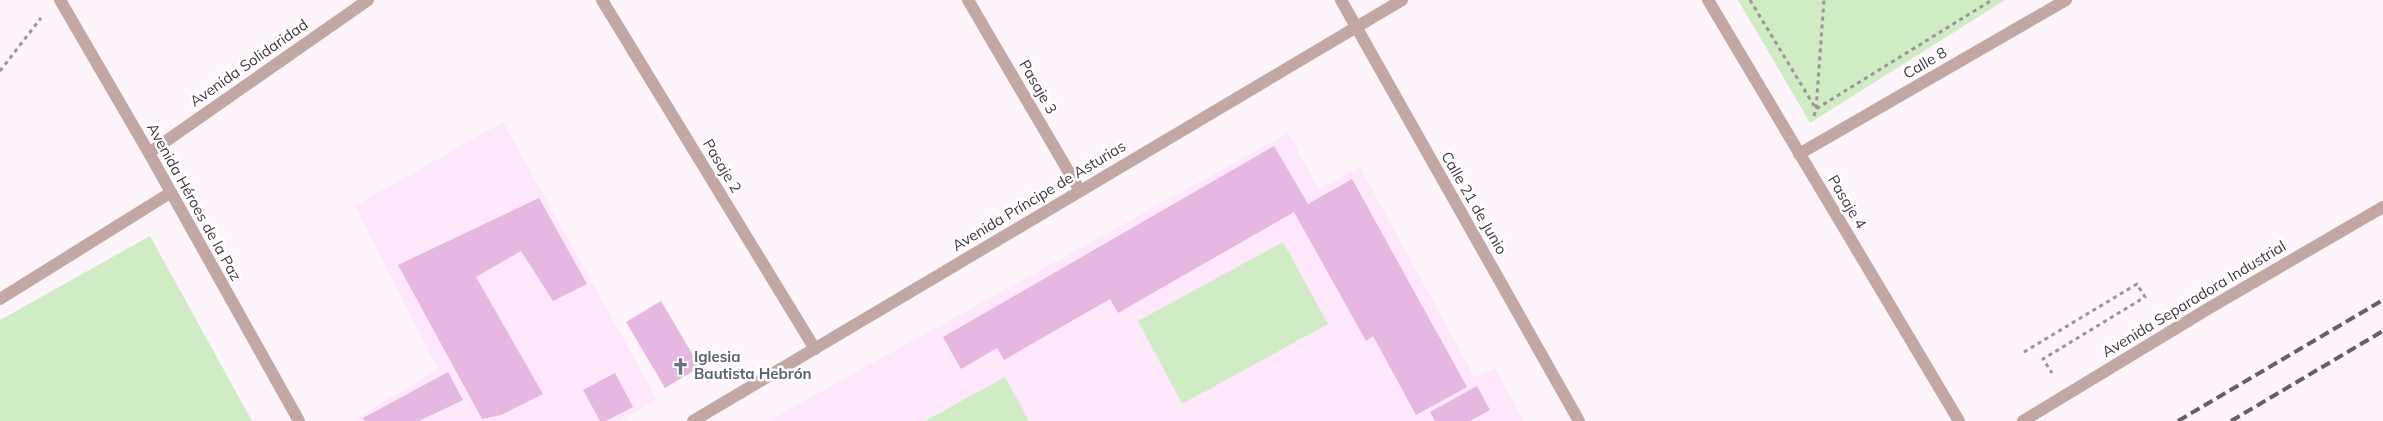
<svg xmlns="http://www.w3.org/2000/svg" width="2383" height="421" font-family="Mulish,sans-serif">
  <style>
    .built { fill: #ffe8fc }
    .green { fill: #d0ecc5 }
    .building { fill: #e5b7e1 }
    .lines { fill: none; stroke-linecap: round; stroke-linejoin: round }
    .path { stroke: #9c939b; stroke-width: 3; stroke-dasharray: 4 4; stroke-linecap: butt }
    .minor { stroke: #c3a7a2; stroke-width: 12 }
    .rail { stroke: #675e66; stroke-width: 4; stroke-dasharray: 10 5; stroke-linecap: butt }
    .labels { text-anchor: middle; stroke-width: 5; stroke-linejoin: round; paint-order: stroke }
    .street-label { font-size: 15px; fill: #40373f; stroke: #fff }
    .worship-label { font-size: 15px; font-weight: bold; fill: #5b616d; stroke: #fff; text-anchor: start }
  </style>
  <rect width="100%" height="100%" fill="#fdf4fc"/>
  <g class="built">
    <polygon points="503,122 657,399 620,421 353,421 438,369 355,206"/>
    <polygon points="1288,133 1319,189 1360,167 1475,378 1495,368 1524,421 768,421"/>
  </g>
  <g class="green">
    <polygon points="1738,0 2005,0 1810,123"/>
    <polygon points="150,236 252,421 0,421 0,320"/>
    <polygon points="1283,242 1328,324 1182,404 1138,321"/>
    <polygon points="1005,377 1029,421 925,421"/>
  </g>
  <g class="building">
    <polygon points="1274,146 1308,204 1352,179 1467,387 1416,415 1373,336 1366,341 1294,212 1118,313 1110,299 1004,360 997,348 961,369 943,337"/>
    <polygon points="539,198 587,284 553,301 521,251 476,277 543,394 501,415 482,419 398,265"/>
    <polygon points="661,301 700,367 665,388 626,322"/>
    <polygon points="448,372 463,400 419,421 365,421 363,418"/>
    <polygon points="615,373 633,407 606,421 600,421 583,390"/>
    <polygon points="1477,386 1490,410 1470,421 1435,421 1430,412"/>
  </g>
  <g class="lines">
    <g class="path">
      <polyline points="1750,0 1816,109 1992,0"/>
      <polyline points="0,71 41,18"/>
      <polyline points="1814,116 1816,109 1824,0"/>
      <polyline points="2024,352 2137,284 2145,297 2043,359 2052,373"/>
    </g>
    <g class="minor">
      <polyline points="60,0 149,153 299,421"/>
      <polyline points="602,0 815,349"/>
      <polyline points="968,0 1080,191"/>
      <polyline points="1341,0 1579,421"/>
      <polyline points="1708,0 1959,421"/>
      <polyline points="149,153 368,0"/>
      <polyline points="1799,154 2066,0"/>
      <polyline points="0,299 170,193"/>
      <polyline points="693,421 1402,0"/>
      <polyline points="2023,421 2211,307 2383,207"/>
    </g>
    <g class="rail">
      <polyline points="2178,421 2383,300"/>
      <polyline points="2231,421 2383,331"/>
    </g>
  </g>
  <defs>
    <symbol id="church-bare" viewBox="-9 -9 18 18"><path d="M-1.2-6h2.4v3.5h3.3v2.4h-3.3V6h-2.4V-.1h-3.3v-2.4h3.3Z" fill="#6b7280" stroke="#fff" stroke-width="2.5" paint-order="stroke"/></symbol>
  </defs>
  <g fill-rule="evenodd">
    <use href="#church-bare" x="668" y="354" width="25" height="25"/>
  </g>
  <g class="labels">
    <g class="street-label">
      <text transform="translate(249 63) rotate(-35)" y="5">Avenida Solidaridad</text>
      <text transform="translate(1925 63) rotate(-30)" y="5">Calle 8</text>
      <text transform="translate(1038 87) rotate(60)" y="5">Pasaje 3</text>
      <text transform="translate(722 166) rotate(59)" y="5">Pasaje 2</text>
      <text transform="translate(1039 196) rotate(-31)" y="5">Avenida Príncipe de Asturias</text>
      <text transform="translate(194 202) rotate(61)" y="5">Avenida Héroes de la Paz</text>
      <text transform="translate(1847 202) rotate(59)" y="5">Pasaje 4</text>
      <text transform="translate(1474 203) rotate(60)" y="5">Calle 21 de Junio</text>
      <text transform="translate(2194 299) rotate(-31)" y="5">Avenida Separadora Industrial</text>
    </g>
    <g class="worship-label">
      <text x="694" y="362">Iglesia<tspan x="694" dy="17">Bautista Hebrón</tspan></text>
    </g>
  </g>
</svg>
